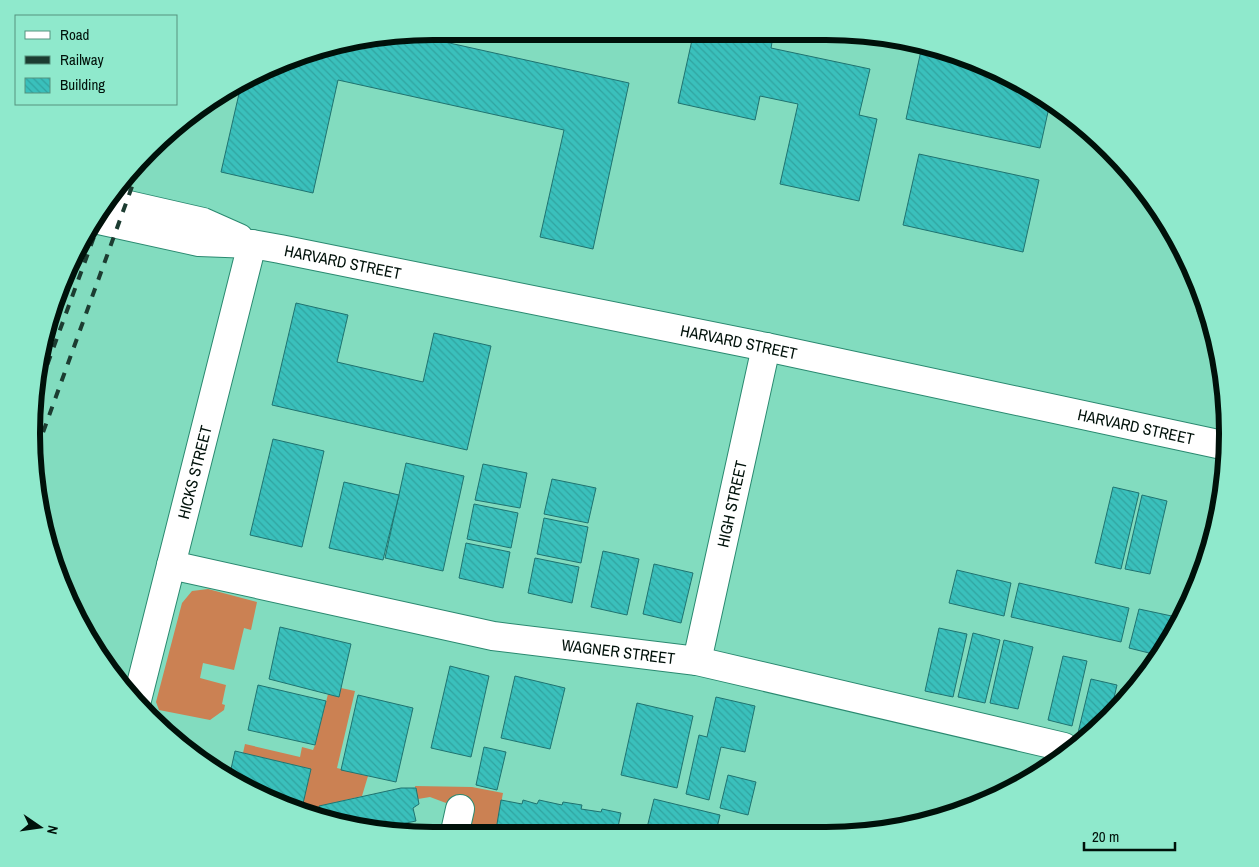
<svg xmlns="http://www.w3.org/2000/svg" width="1259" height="867" font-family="'Archivo Narrow',sans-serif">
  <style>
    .grass { fill: #cb8153 }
    .building { fill: url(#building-back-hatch); stroke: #207370 }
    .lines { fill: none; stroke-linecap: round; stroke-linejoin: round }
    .street-casing { stroke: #2a8970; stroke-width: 30 }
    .secondary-casing { stroke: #2a8970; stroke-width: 30 }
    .street { stroke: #fff; stroke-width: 28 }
    .secondary { stroke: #fff; stroke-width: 28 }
    .rail { stroke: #1c3c31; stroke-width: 4; stroke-dasharray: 9 9; stroke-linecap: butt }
    .labels { text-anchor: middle; stroke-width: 4; stroke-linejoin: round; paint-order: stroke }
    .street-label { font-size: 16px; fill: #00110a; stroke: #8fe9cc }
    .rim { fill: none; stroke: #00110a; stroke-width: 6 }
  </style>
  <defs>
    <pattern id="building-back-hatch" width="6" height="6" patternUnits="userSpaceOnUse" patternTransform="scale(1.25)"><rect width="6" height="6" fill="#3ac0bc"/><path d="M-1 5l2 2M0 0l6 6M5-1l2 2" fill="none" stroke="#31a4a0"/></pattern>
  </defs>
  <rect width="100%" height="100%" fill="#82dcbf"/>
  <g class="grass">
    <polygon points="208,589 257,602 251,630 244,628 234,670 203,663 200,678 226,685 222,704 225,705 224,710 210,720 159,710 156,702 182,603 192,591"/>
    <polygon points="341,688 355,691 337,768 368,776 362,796 320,806 322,818 279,805 268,799 302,807 311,769 243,753 245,744 300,757 302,747 313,750 315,745 328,694 339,697"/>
    <polygon points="415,786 472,787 503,793 495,836 465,836 453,799 446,803 430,797 418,799"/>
    <polygon points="403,823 420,825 418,834 373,830"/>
  </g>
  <g class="building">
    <polygon points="524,31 573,31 570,42"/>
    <polygon points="694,31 774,31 771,48 870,69 859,115 877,119 859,201 780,184 798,104 760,96 755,120 678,103"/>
    <polygon points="409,34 629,83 593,249 540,237 564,130 338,80 313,193 221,172 241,85 329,45"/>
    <polygon points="922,46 1026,85 1050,103 1040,148 906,119"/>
    <polygon points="919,154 1039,180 1023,252 903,225"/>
    <polygon points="296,303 348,315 337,362 423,382 434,333 491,346 467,450 272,405"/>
    <polygon points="1206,308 1220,354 1216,355 1197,311"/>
    <polygon points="273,439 324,451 302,547 250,535"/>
    <polygon points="406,463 464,476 443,571 385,558"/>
    <polygon points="483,464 527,473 520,508 475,500"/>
    <polygon points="552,479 596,488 588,523 544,514"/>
    <polygon points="344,482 399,495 383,560 329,548"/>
    <polygon points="1113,487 1139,493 1121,569 1095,563"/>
    <polygon points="1142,495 1167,501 1150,574 1125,569"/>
    <polygon points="474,504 518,513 511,548 467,539"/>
    <polygon points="544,518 588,527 581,563 537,554"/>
    <polygon points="466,543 510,552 503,588 459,578"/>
    <polygon points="603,551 639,559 627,615 591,607"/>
    <polygon points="535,558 579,567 572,603 528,593"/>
    <polygon points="654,564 693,573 681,623 643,614"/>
    <polygon points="957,570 1011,583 1004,616 949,603"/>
    <polygon points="1019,583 1129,608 1121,642 1011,617"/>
    <polygon points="1139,609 1181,618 1161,656 1129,648"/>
    <polygon points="280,627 351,644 339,697 269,679"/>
    <polygon points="939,628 967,634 953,697 925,691"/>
    <polygon points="973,633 1000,640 985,703 958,697"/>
    <polygon points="1004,640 1033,647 1018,709 990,703"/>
    <polygon points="1063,656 1087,661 1072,726 1048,720"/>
    <polygon points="450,666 489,676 471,757 431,748"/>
    <polygon points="515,676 565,688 550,749 501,738"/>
    <polygon points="1091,679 1117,685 1109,719 1082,738 1077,737"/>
    <polygon points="258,685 326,701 315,745 248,730"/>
    <polygon points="1121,689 1131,692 1116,710"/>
    <polygon points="358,695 413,708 396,782 341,770"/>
    <polygon points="716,697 755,706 745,752 721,747 709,800 686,794 699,735 707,737"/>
    <polygon points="637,703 693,716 677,788 621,775"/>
    <polygon points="484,747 506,752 497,790 476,785"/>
    <polygon points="235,751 311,769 302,808 268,799 229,778"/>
    <polygon points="728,775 756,782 748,815 720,808"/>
    <polygon points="401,788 416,788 419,804 413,808 416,821 373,830 355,828 322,818 319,806"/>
    <polygon points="654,799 720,815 715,836 645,836"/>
    <polygon points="501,800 522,804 523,800 537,804 539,800 562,805 563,802 582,805 581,809 601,812 602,809 621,813 616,836 495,836"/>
  </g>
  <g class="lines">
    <defs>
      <g id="street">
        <path id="s1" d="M 171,565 L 493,636 L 697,661 L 1064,747"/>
        <path id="s2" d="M 697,661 L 766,347"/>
        <polyline points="454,836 460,809"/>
      </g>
      <g id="secondary">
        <polyline points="111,201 203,222 239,238"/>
        <path id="s3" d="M 99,220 L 199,242 L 252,244 L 280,249 L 766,347 L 1227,446"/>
        <path id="s4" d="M 137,700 L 252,244"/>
      </g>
    </defs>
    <use href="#street" class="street-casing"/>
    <use href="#secondary" class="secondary-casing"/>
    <use href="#street" class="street"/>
    <use href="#secondary" class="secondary"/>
    <g class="rail">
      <polyline points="35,398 102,215"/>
      <polyline points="37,449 142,159"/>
    </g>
  </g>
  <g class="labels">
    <g class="street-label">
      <text dy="6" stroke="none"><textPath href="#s3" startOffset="248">HARVARD STREET</textPath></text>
      <text dy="6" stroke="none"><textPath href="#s3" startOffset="652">HARVARD STREET</textPath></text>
      <text dy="6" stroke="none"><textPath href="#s3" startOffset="1058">HARVARD STREET</textPath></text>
      <text dy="6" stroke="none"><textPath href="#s4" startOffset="235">HICKS STREET</textPath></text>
      <text dy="6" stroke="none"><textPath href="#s2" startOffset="161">HIGH STREET</textPath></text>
      <text dy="6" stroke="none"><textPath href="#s1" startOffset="456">WAGNER STREET</textPath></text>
    </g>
  </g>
  <path d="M0 0H1259V867H0ZM433 40H826A393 393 0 0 1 1219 433V434A393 393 0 0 1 826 827H433A393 393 0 0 1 40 434V433A393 393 0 0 1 433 40Z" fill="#8fe9cc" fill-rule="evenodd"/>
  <path class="rim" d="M433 40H826A393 393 0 0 1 1219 433V434A393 393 0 0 1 826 827H433A393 393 0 0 1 40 434V433A393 393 0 0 1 433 40Z"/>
  <rect x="15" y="15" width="162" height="90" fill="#8fe9cc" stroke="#56937e"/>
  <rect x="25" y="31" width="25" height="8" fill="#ffffff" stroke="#56937e"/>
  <text x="60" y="40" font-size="15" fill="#00110a">Road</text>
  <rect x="25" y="56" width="25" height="8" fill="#1c3c31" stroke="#56937e"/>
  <text x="60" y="65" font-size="15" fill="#00110a">Railway</text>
  <rect x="25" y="78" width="25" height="15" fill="url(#building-back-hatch)" stroke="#56937e"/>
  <text x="60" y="90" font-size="15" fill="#00110a">Building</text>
  <g transform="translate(40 827) rotate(103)" stroke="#8fe9cc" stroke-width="4" paint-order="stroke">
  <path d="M0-4L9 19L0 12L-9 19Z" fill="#00110a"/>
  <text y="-8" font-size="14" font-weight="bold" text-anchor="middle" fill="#00110a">N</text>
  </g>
  <path d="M1084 842v8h91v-8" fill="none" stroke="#00110a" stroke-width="2.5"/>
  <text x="1092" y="842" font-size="15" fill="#00110a" stroke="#8fe9cc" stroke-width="4" paint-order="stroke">20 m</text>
</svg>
